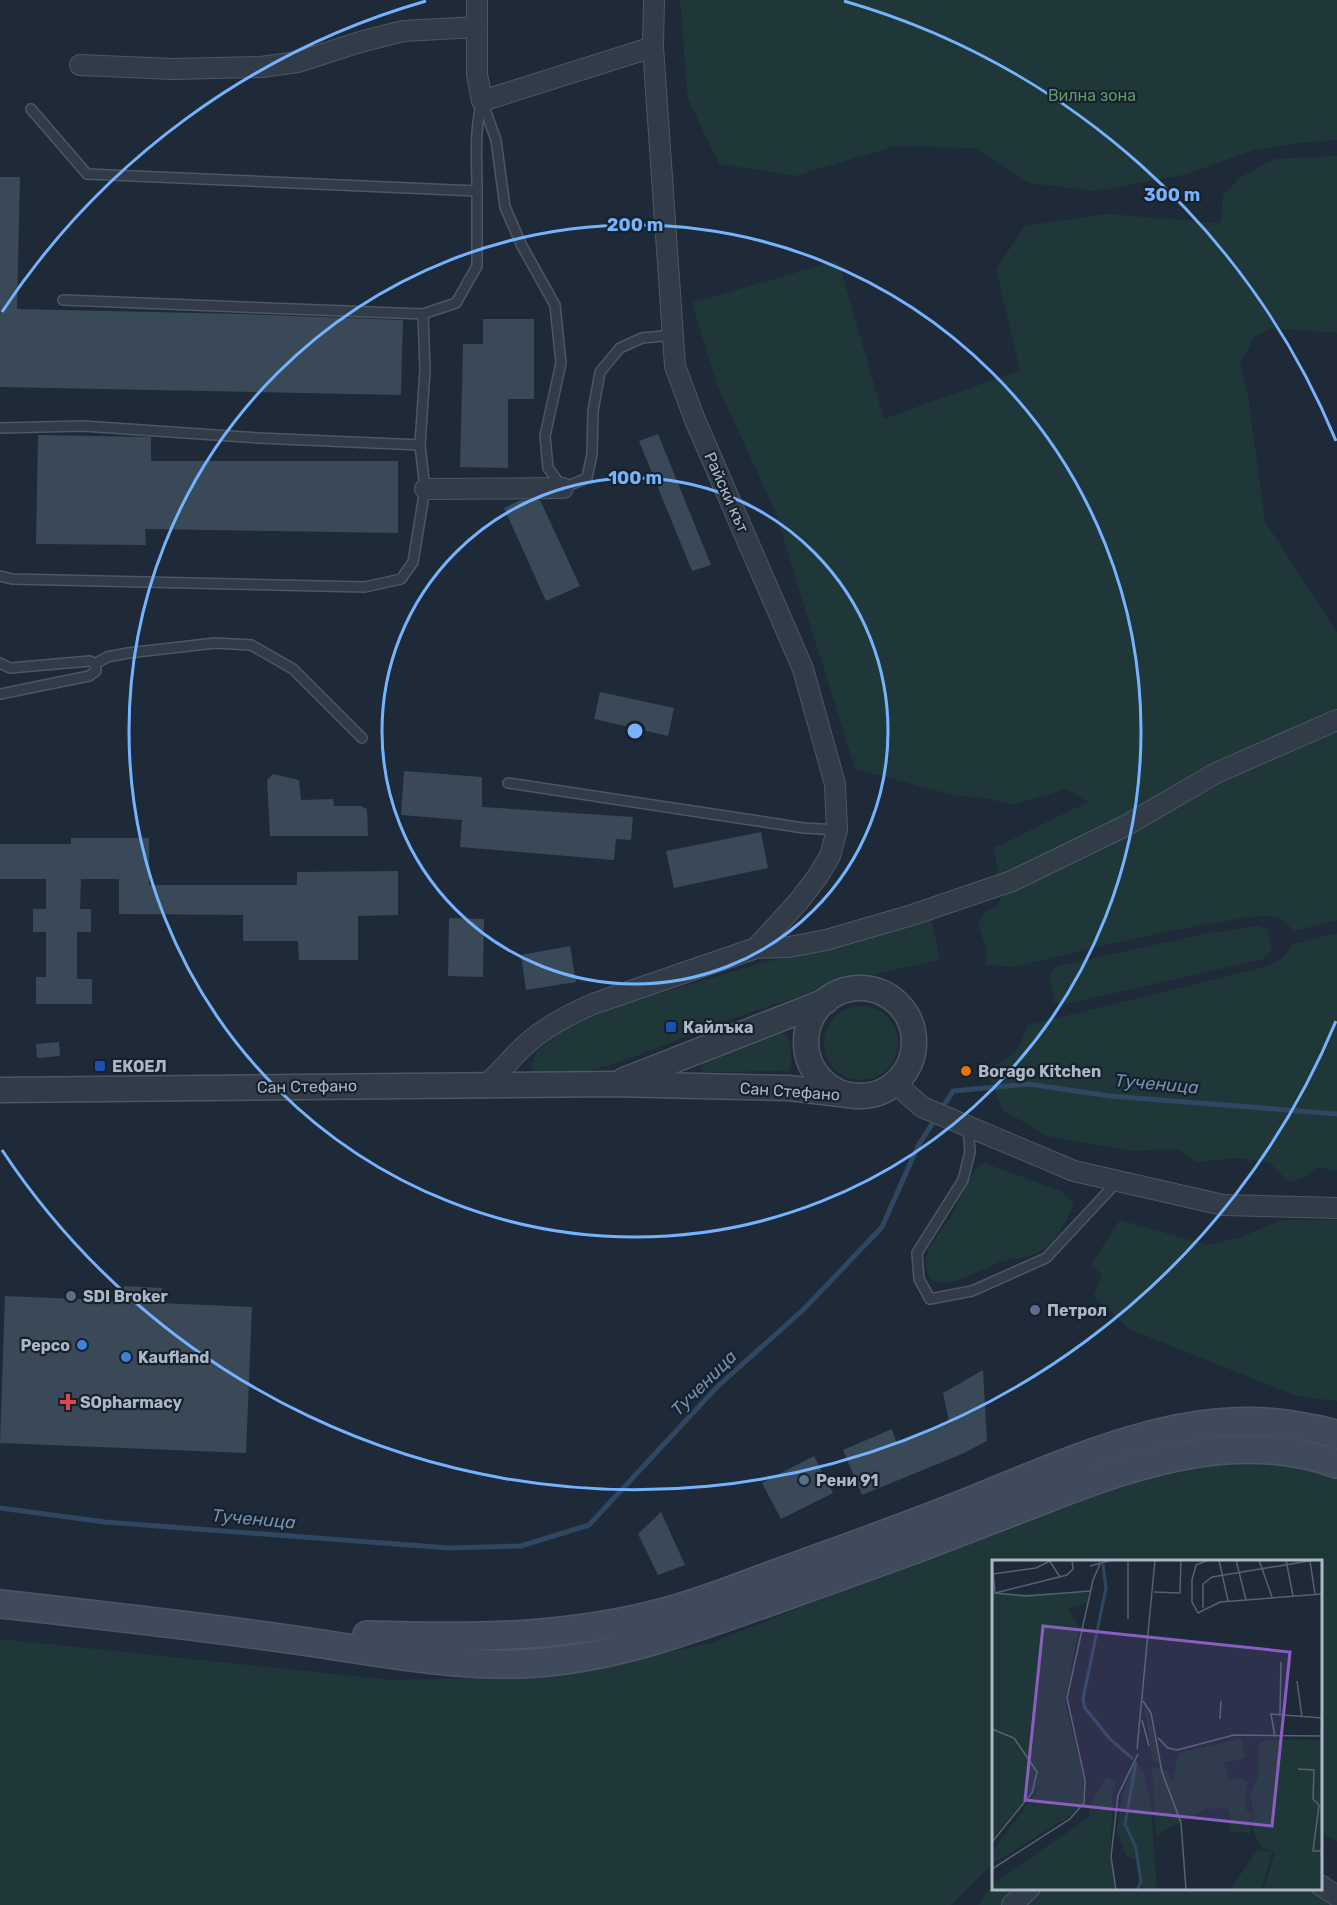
<svg xmlns="http://www.w3.org/2000/svg" width="1337" height="1905" font-family="Rubik,sans-serif">
  <style>
    .green { fill: #203739 }
    .lines { fill: none; stroke-linecap: round; stroke-linejoin: round }
    .stream { stroke: #2f4761; stroke-width: 5 }
    .building { fill: #394958 }
    .service-casing { stroke: #4c5763; stroke-width: 12 }
    .minor-casing { stroke: #4c5763; stroke-width: 22 }
    .tertiary-casing { stroke: #4c5763; stroke-width: 27 }
    .secondary-casing { stroke: #4c5763; stroke-width: 30 }
    .service { stroke: #313c48; stroke-width: 9 }
    .minor { stroke: #313c48; stroke-width: 20 }
    .tertiary { stroke: #313c48; stroke-width: 24 }
    .secondary { stroke: #3f4b5c; stroke-width: 27 }
    .ring { fill: none; stroke: #76b3ff; stroke-width: 3 }
    .transit-dot { fill: #1a4fb4; stroke: #17212c; stroke-width: 2 }
    .food-dot { fill: #e8710a; stroke: #17212c; stroke-width: 2 }
    .service-dot { fill: #5c6f8a; stroke: #17212c; stroke-width: 2 }
    .shop-dot { fill: #3f7fe0; stroke: #17212c; stroke-width: 2 }
    .health-dot { fill: #e0444e; stroke: #17212c; stroke-width: 2 }
    .labels { text-anchor: middle; stroke-width: 4.5; stroke-linejoin: round; paint-order: stroke }
    .park-label { font-size: 16px; fill: #61976a; stroke: #17212c }
    .street-label { font-size: 16px; fill: #abb7c5; stroke: #17212c }
    .poi-label { font-size: 16px; font-weight: bold; fill: #abb7c5; stroke: #17212c; text-anchor: start }
    .water-label { font-size: 18px; font-style: italic; fill: #718fb1; stroke: #17212c }
    .inset-river { fill: none; stroke: #2f4761; stroke-width: 3 }
    .inset-road { fill: none; stroke: #566270; stroke-width: 1.5 }
    .view { fill: #8c5dc1; fill-opacity: 0.15; stroke: #8c5dc1; stroke-width: 3 }
    .inset-edge { fill: none; stroke: #abb7c5; stroke-width: 3 }
    .centre { fill: #76b3ff; stroke: #17212c; stroke-width: 3 }
    .ring-label { font-size: 18px; text-anchor: middle; font-weight: bold; fill: #76b3ff; stroke: #17212c; stroke-width: 4.5; stroke-linejoin: round; paint-order: stroke }
  </style>
  <rect width="100%" height="100%" fill="#1e2a38"/>
  <g class="green">
    <polygon points="680,0 1337,0 1337,140 1298,143 1255,150 1183,175 1096,191 1029,183 977,148 895,146 795,176 719,164 688,99"/>
    <polygon points="1337,156 1337,333 1271,328 1255,336 1240,364 1248,396 1265,521 1337,633 1337,920 1294,931 1283,920 1269,916 1257,916 1207,924 1123,941 1013,967 985,965 987,951 978,924 986,911 996,908 1002,896 994,848 1088,802 1066,789 1012,805 987,798 957,796 855,769 774,508 717,385 692,303 838,260 884,419 1020,370 996,269 1025,226 1107,214 1221,223 1223,195 1239,178 1275,159"/>
    <path d="M 931,918 L 940,960 C 866,974 792,997 721,1023 C 675,1039 630,1062 583,1072 C 568,1076 552,1075 537,1076 L 531,1067 L 537,1051 L 566,1028 L 616,1007 L 765,962 L 796,955 Z"/>
    <polygon points="1257,926 1268,929 1272,951 1263,959 1062,1005 1054,1002 1049,974 1058,966 1209,933"/>
    <path d="M 1337,933 L 1337,1171 L 1318,1167 L 1304,1177 L 1289,1182 L 1269,1162 L 1239,1158 L 1196,1162 L 1178,1149 L 1130,1151 L 1047,1136 L 1003,1110 L 985,1070 C 1011,1058 1018,1053 1028,1025 L 1264,967 C 1279,962 1285,957 1293,944 Z"/>
    <circle cx="861" cy="1043" r="37"/>
    <polygon points="780,1032 788,1036 792,1060 789,1071 703,1072 700,1066 702,1059"/>
    <path d="M 984,1163 L 1061,1191 L 1074,1203 C 1066,1221 1058,1240 1040,1251 C 1029,1258 1012,1258 1000,1262 C 981,1268 925,1306 926,1262 C 927,1244 941,1233 950,1218 C 958,1204 965,1188 973,1173 L 978,1166 Z"/>
    <polygon points="1120,1220 1208,1245 1242,1237 1280,1220 1337,1220 1337,1401 1297,1396 1131,1330 1094,1296 1102,1275 1091,1264"/>
    <polygon points="1251,1460 1308,1465 1337,1478 1337,1842 1321,1832 1320,1562 994,1562 993,1863 951,1905 0,1905 0,1639 393,1680 556,1676 711,1643 1117,1481 1189,1466"/>
    <polygon points="993,1883 994,1888 1320,1888 1337,1905 978,1905"/>
  </g>
  <g class="lines">
    <polyline class="stream" points="0,1508 105,1522 449,1548 521,1546 589,1525 717,1387 804,1309 882,1227 918,1146 953,1091 1028,1084 1110,1096 1337,1114"/>
  </g>
  <g class="building">
    <polygon points="0,177 20,177 17,309 244,314 403,320 401,395 0,387"/>
    <polygon points="483,319 534,319 534,399 508,399 508,468 460,467 463,344 483,344"/>
    <polygon points="658,434 711,565 692,571 639,441"/>
    <polygon points="38,435 151,437 151,461 398,461 398,533 145,529 146,545 36,544"/>
    <polygon points="521,500 540,500 580,586 546,601 504,508"/>
    <polygon points="600,692 674,708 668,736 594,719"/>
    <polygon points="404,771 482,777 482,807 633,817 631,840 616,839 614,860 460,847 462,820 401,815"/>
    <polygon points="273,774 299,780 301,800 333,799 334,806 361,806 367,809 368,836 270,836 267,780"/>
    <polygon points="761,832 768,868 674,888 666,851"/>
    <polygon points="71,838 149,838 149,885 297,885 297,872 398,871 398,915 358,916 358,960 299,960 298,941 243,941 243,915 119,914 119,879 81,879 80,909 91,909 91,932 77,932 77,979 92,979 92,1004 36,1004 36,977 46,977 46,932 33,932 33,909 46,909 46,879 0,879 0,844 71,844"/>
    <polygon points="449,918 484,919 483,977 448,976"/>
    <polygon points="570,946 576,982 526,990 521,955"/>
    <polygon points="59,1042 60,1056 37,1058 36,1044"/>
    <polygon points="124,1286 162,1288 161,1303 252,1307 246,1453 0,1443 5,1296 123,1301"/>
    <polygon points="983,1370 987,1441 962,1454 862,1495 843,1450 892,1429 897,1444 949,1421 943,1393"/>
    <polygon points="814,1456 833,1493 781,1519 762,1483"/>
    <polygon points="661,1512 685,1565 658,1575 638,1534"/>
  </g>
  <g class="lines">
    <defs>
      <g id="service">
        <polyline points="482,101 496,140 505,207 522,246 555,305 561,363 545,436 548,468 563,488 587,478 592,454 593,411 600,372 620,348 642,338 674,335"/>
        <path d="M 31,109 L 87,174 L 477,191 C 477,161 474,130 482,101"/>
        <polyline points="63,300 423,314 456,303 477,266 477,191"/>
        <polyline points="0,428 83,426 259,438 420,445"/>
        <polyline points="0,576 12,579 365,587 401,579 413,562 425,489 420,445 425,370 423,314"/>
        <polyline points="0,663 10,668 90,661 95,664 96,671 89,676 0,694"/>
        <polyline points="95,664 107,657 128,653 215,643 251,645 293,669 362,738"/>
        <polyline points="508,783 804,828 837,830"/>
        <polyline points="968,1127 970,1152 963,1180 917,1253 919,1279 930,1299 972,1291 1046,1258 1117,1182"/>
      </g>
      <g id="minor">
        <polyline points="477,0 477,74 482,101 653,47"/>
        <polyline points="654,0 653,47 675,366 695,420 803,669 835,784 837,830 830,856 818,876 799,901 756,948"/>
        <polyline points="80,65 173,69 261,67 298,62 360,42 403,31 477,27"/>
        <polyline points="425,489 563,488"/>
        <polyline points="895,1083 922,1107 1074,1171 1223,1205 1337,1208"/>
        <path d="M 487,1084 C 498,1074 507,1064 517,1053 C 538,1031 565,1016 593,1004 L 756,948 L 789,947 L 826,940 L 912,915 L 1012,881 L 1125,826 L 1216,773 L 1337,720"/>
        <polyline points="1320,1885 1337,1896"/>
        <polyline points="1012,1905 1030,1888"/>
      </g>
      <g id="tertiary">
        <circle cx="860" cy="1042" r="54"/>
        <polyline points="624,1080 826,1001"/>
        <polyline points="0,1090 614,1084 789,1088 857,1096"/>
      </g>
      <g id="secondary">
        <path d="M 0,1604 C 99,1615 197,1626 295,1640 C 382,1652 469,1672 557,1661 C 628,1653 695,1628 763,1604 C 813,1586 863,1568 913,1550 C 958,1533 1003,1515 1048,1498 C 1141,1462 1238,1429 1337,1464"/>
        <path d="M 367,1635 C 470,1638 567,1639 668,1611 C 705,1601 741,1586 778,1573 C 835,1552 892,1532 948,1510 C 1057,1468 1179,1404 1298,1426 C 1311,1428 1325,1430 1337,1435"/>
      </g>
    </defs>
    <use href="#service" class="service-casing"/>
    <use href="#minor" class="minor-casing"/>
    <use href="#tertiary" class="tertiary-casing"/>
    <use href="#secondary" class="secondary-casing"/>
    <use href="#service" class="service"/>
    <use href="#minor" class="minor"/>
    <use href="#tertiary" class="tertiary"/>
    <use href="#secondary" class="secondary"/>
  </g>
  <g class="ring">
    <circle cx="635" cy="731" r="253"/>
    <circle cx="635" cy="731" r="506"/>
    <path d="M1336 1021A759 759 0 0 1 2 1150M2 312A759 759 0 0 1 426 1M844 1A759 759 0 0 1 1336 441"/>
  </g>
  <g class="transit-dot">
    <rect x="665" y="1021" width="12" height="12" rx="3"/>
    <rect x="94" y="1060" width="12" height="12" rx="3"/>
  </g>
  <circle class="food-dot" cx="966" cy="1071" r="6"/>
  <g class="service-dot">
    <circle cx="71" cy="1296" r="6"/>
    <circle cx="1035" cy="1310" r="6"/>
    <circle cx="804" cy="1480" r="6"/>
  </g>
  <g class="shop-dot">
    <circle cx="82" cy="1345" r="6"/>
    <circle cx="126" cy="1357" r="6"/>
  </g>
  <path class="health-dot" d="M65 1393h6v6h6v6h-6v6h-6v-6h-6v-6h6z"/>
  <g class="labels">
    <g class="park-label">
      <text x="1092" y="101">Вилна зона</text>
    </g>
    <g class="street-label">
      <text transform="translate(727 492) rotate(66)" y="6">Райски кът</text>
      <text transform="translate(307 1086) rotate(-1)" y="6">Сан Стефано</text>
      <text transform="translate(790 1091) rotate(4)" y="6">Сан Стефано</text>
    </g>
    <g class="poi-label">
      <text x="683" y="1033">Кайлъка</text>
      <text x="112" y="1072">ЕКОЕЛ</text>
      <text x="978" y="1077">Borago Kitchen</text>
      <text x="83" y="1302">SDI Broker</text>
      <text x="1047" y="1316">Петрол</text>
      <text x="70" y="1351" text-anchor="end">Pepco</text>
      <text x="138" y="1363">Kaufland</text>
      <text x="80" y="1408">SOpharmacy</text>
      <text x="816" y="1486">Рени 91</text>
    </g>
    <g class="water-label">
      <text transform="translate(1157 1084) rotate(5)" y="6">Тученица</text>
      <text transform="translate(704 1383) rotate(-45)" y="6">Тученица</text>
      <text transform="translate(254 1519) rotate(5)" y="6">Тученица</text>
    </g>
  </g>
  <g transform="translate(992 1560)">
    <rect width="330" height="330" fill="#1e2a38"/>
    <path d="M 0,25 L 2,34 L 97,33 L 94,44 L 75,49 L 87,66 L 73,142 L 91,217 L 91,242 L 84,252 L 0,304 L 0,292 L 49,225 L 0,278 ZM 152,147 L 157,152 L 167,201 L 161,201 ZM 250,178 L 253,198 L 232,202 L 237,220 L 250,218 L 255,222 L 253,248 L 260,256 L 258,273 L 236,271 L 239,253 L 234,248 L 214,249 L 164,275 L 160,207 L 175,210 L 180,222 L 187,193 ZM 276,180 L 330,180 L 330,330 L 271,330 L 283,293 L 270,287 L 262,273 L 259,232 L 266,217 L 267,183 ZM 146,206 L 152,212 L 159,248 L 165,330 L 151,330 L 143,299 L 134,296 L 124,269 L 134,223 L 141,207 ZM 115,217 L 125,221 L 121,232 L 118,299 L 125,330 L 0,330 L 0,324 L 96,258 L 100,242 ZM 266,289 L 280,292 L 269,330 L 238,330 Z" fill="#203739"/>
    <path class="inset-river" d="M 111,4 L 114,28 L 91,139 L 93,148 L 118,179 L 141,199M 144,202 L 133,264 L 144,288 L 149,322 L 145,330"/>
    <path class="inset-road" d="M 57,0 L 68,17M 216,0 L 204,5 L 200,20 L 200,42 L 206,53 L 228,42 L 330,34M 227,0 L 236,41M 244,0 L 254,40M 267,0 L 280,37M 294,0 L 301,36M 318,1 L 323,34M 0,2 L 3,33 L 75,15 L 81,9 L 80,0M 98,6 L 120,0M 1,14 L 44,8 L 58,1M 162,32 L 188,33 L 189,0M 3,33 L 34,36 L 99,31M 211,48 L 211,24 L 220,17 L 323,0M 136,59 L 136,0M 305,121 L 310,157M 151,141 L 159,153 L 170,212 L 189,263 L 194,330M 288,154 L 289,102M 228,159 L 229,141M 150,160 L 157,186M 0,169 L 22,178 L 45,212 L 40,233 L 0,282M 283,177 L 279,154 L 330,158M 166,178 L 176,188 L 185,190 L 242,175 L 330,176M 145,189 L 163,0M 306,209 L 322,210 L 321,239 L 327,245 L 321,291 L 330,291M 0,309 L 78,259 L 92,243 L 93,220 L 75,138 L 101,20 L 108,4M 124,330 L 119,297 L 126,235 L 146,194"/>
    <path class="view" d="M 51,66 L 298,92 L 280,266 L 33,240 Z"/>
    <rect width="330" height="330" class="inset-edge"/>
  </g>
  <circle cx="635" cy="731" r="9" class="centre"/>
  <g class="ring-label">
    <text x="1172" y="201">300 m</text>
    <text x="635" y="231">200 m</text>
    <text x="635" y="484">100 m</text>
  </g>
</svg>
